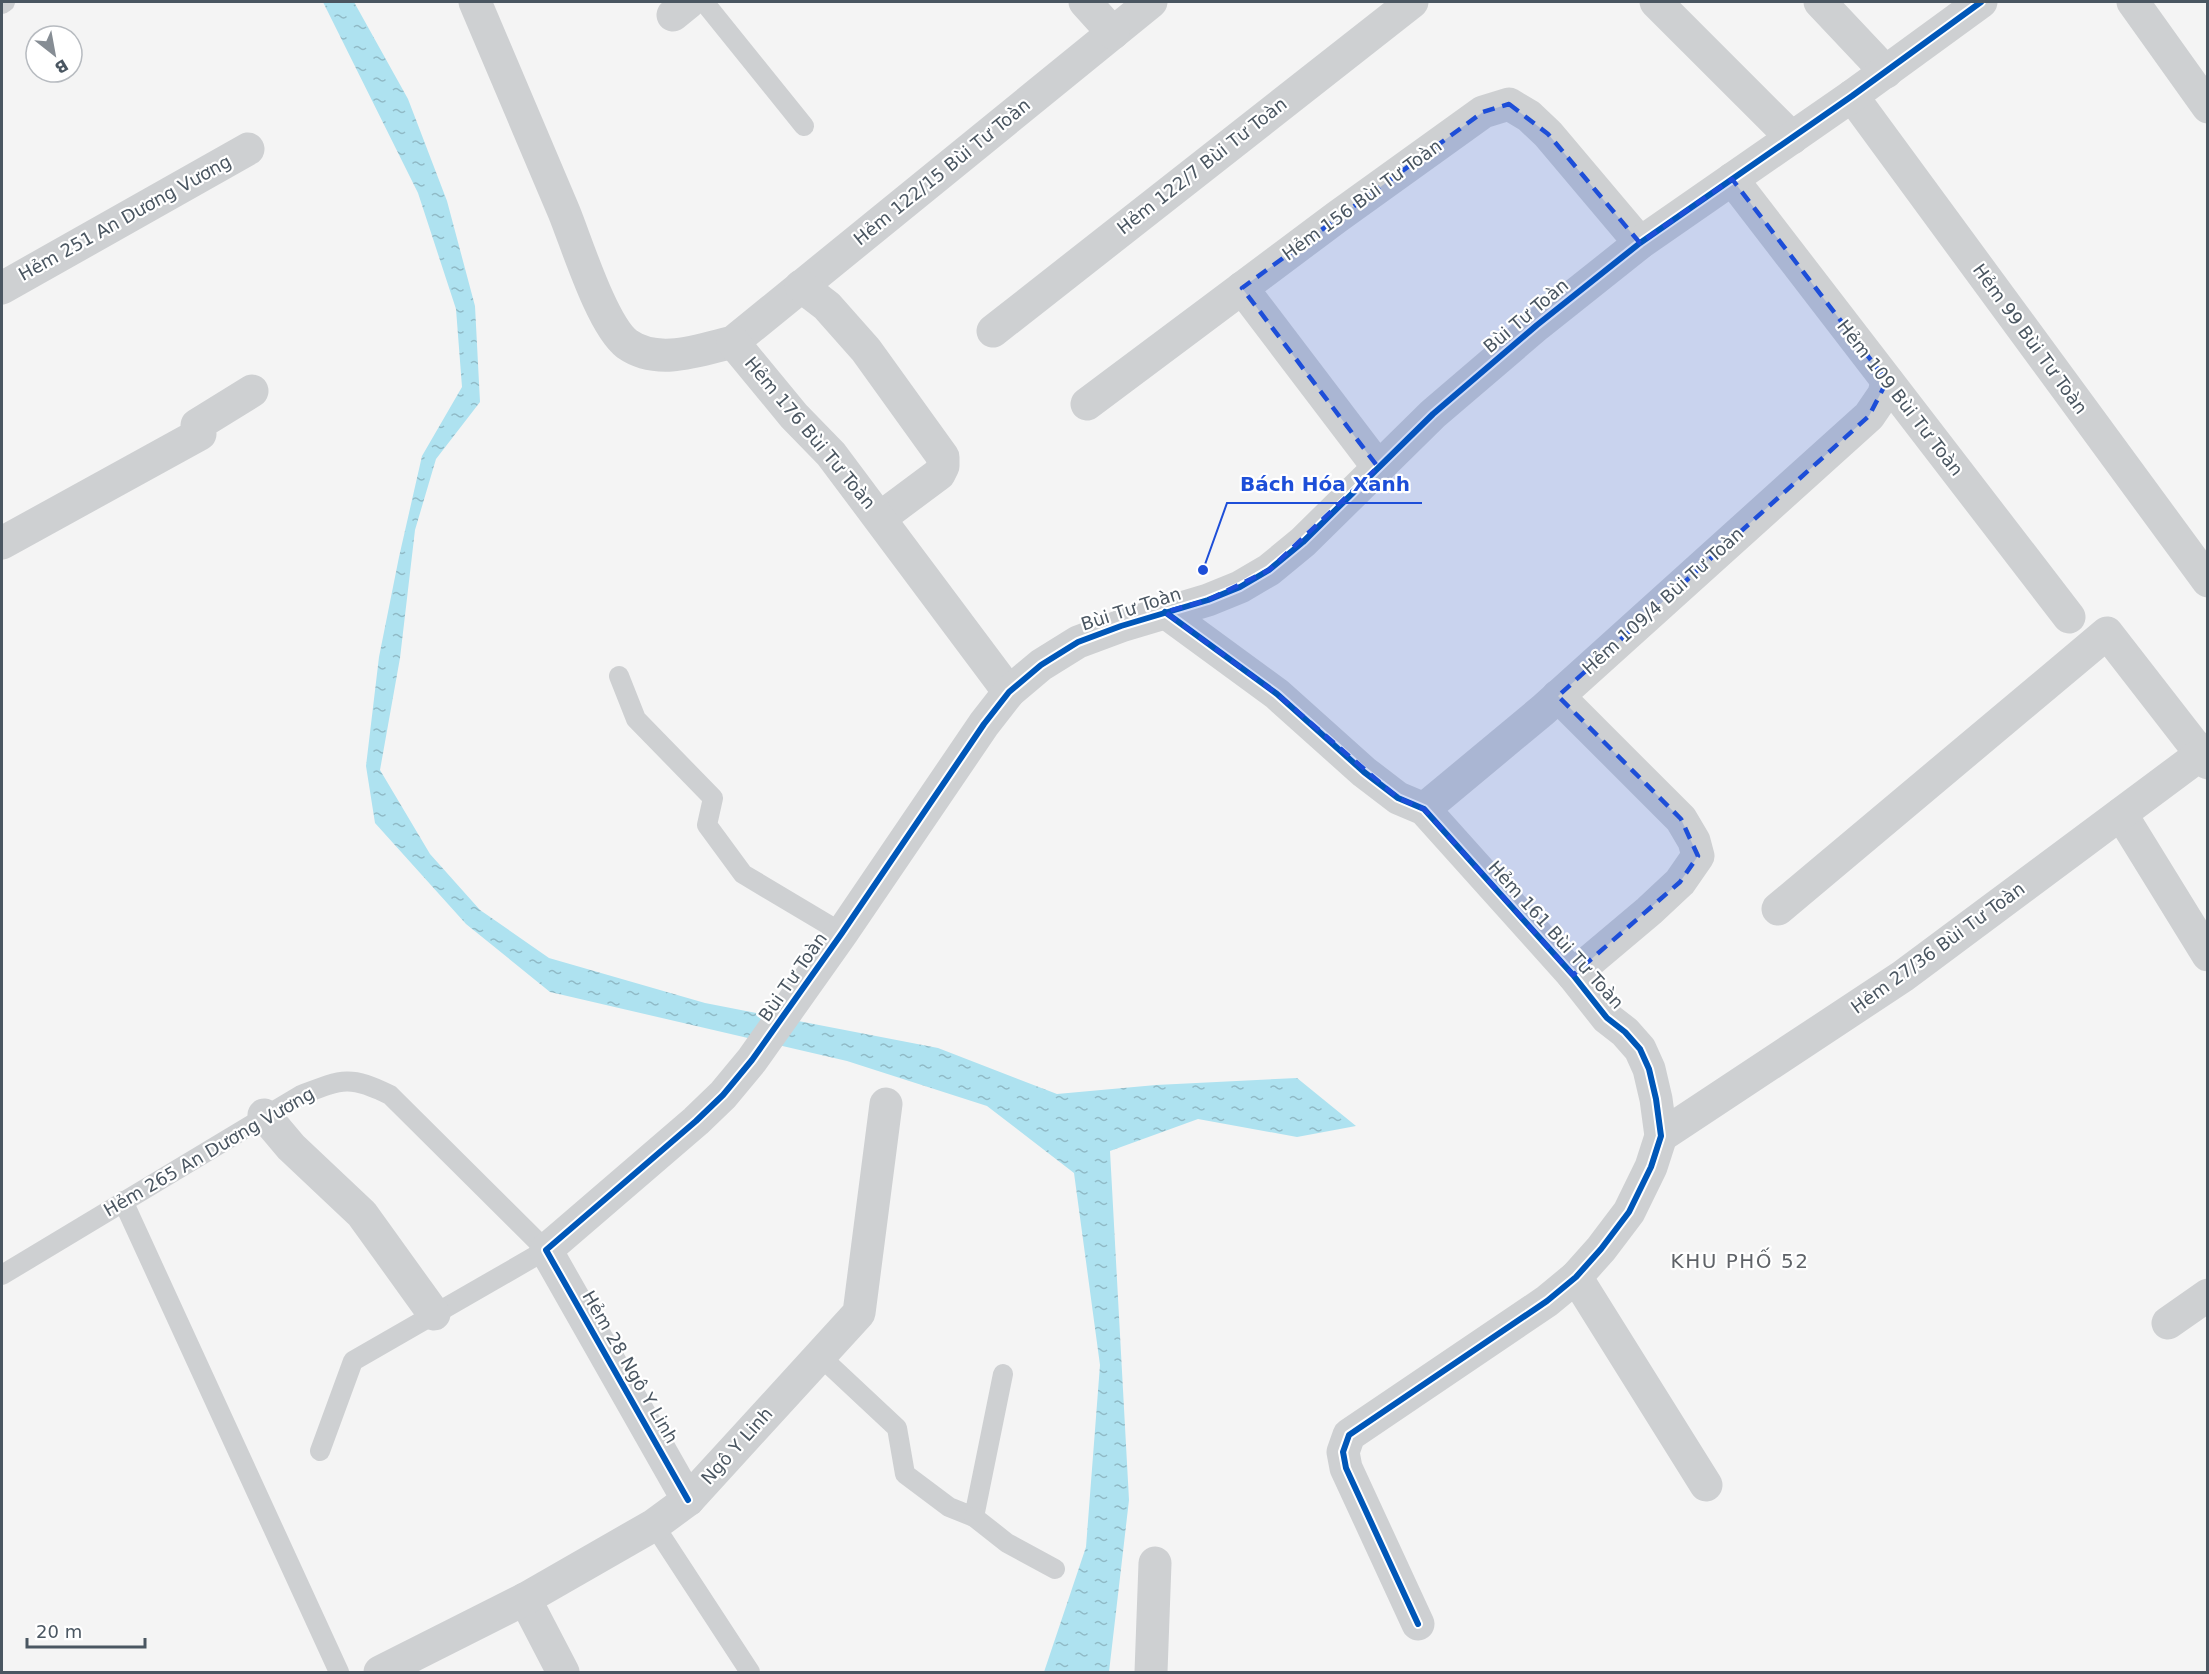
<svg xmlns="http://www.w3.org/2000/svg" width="2209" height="1674" font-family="'DejaVu Sans',sans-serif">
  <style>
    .water { fill: url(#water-ripples) }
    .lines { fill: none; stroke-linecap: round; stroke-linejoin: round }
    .service { stroke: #ced0d2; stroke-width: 20 }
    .minor { stroke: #ced0d2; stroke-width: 33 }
    .tertiary { stroke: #ced0d2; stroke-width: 33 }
    .cycleway-casing { stroke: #fff; stroke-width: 10 }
    .cycleway { stroke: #0057b8; stroke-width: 6 }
    .marked { fill: #1d4ed8; fill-opacity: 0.2; stroke: #1d4ed8; stroke-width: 4.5; stroke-dasharray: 12 8; stroke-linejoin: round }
    .labels { text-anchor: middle; stroke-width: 4.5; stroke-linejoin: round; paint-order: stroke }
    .street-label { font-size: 18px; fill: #4a5661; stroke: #fff }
    .neighbourhood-label { font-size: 20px; letter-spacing: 1.5px; fill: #5f6368; stroke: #fff }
    .leader { fill: none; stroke: #1d4ed8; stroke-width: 2 }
    .callout-dot { fill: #1d4ed8; stroke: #fff; stroke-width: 2 }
    .callout-label { font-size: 20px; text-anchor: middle; font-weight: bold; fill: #1d4ed8; stroke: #fff; stroke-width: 4.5; stroke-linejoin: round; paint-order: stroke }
  </style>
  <defs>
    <pattern id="water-ripples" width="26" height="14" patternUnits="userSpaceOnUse" patternTransform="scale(1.5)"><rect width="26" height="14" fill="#aee2f0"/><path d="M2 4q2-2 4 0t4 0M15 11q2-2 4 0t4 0" fill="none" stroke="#90bac6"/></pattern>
  </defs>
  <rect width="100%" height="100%" fill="#f4f4f4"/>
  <polygon class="water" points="323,2 354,2 408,99 447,201 475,306 480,402 436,459 415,530 400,658 380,770 430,854 480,910 549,958 705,1003 938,1048 1057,1094 1156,1085 1297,1078 1356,1126 1297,1137 1198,1119 1110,1151 1129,1500 1109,1672 1044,1672 1086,1547 1100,1365 1074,1173 987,1106 847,1061 550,992 466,924 375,823 366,766 379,657 399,557 422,456 462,387 456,309 418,193"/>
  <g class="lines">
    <g class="service">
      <polyline points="704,2 804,126"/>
      <polyline points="2,4 5,2"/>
      <polyline points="619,676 636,719 713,798 707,825 743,874 842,933"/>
      <polyline points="123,1201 339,1672"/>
      <path d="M 2,1275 L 301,1095 C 342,1079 350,1075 390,1095 L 546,1250 L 353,1361 L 320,1451"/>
      <polyline points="820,1356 897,1428 905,1474 949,1507 974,1517 1003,1374"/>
      <polyline points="974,1517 1007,1543 1055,1569"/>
      <polyline points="654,1525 750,1672"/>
    </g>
    <g class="minor">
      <path d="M 475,2 C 505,72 535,142 564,212 C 577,244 602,325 627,344 C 658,366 700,350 733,342 L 1151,2"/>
      <polyline points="1085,2 1113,33"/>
      <polyline points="1656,2 1792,138"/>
      <polyline points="1820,2 1886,72"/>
      <polyline points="2133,2 2208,107"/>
      <polyline points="673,15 689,2"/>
      <polyline points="1852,96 2208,581"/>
      <polyline points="1732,179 2069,617"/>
      <polyline points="801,286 827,306 866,350 943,457 943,466 939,474 880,518"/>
      <polyline points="2,288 248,149"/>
      <polyline points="1242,288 1378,467"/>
      <polyline points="993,331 1412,2"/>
      <polyline points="733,342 794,416 831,454 1009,692"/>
      <polyline points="1087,404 1337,217 1483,112 1509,104 1529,116 1548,134 1640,243"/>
      <polyline points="2,543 200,434 197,425 252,391"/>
      <polyline points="1165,612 1277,694 1364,772 1398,798 1424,809 1573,975 1607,1018 1625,1032 1640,1049 1649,1069 1656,1099 1661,1136 1651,1167 1629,1212 1601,1249 1576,1277 1547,1301 1349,1435 1343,1452 1346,1468 1418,1624"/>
      <polyline points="1558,696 1681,819 1694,841 1698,856 1680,882 1649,911 1573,975"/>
      <polyline points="1424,809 1543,710 1869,416 1884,394 1887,381"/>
      <polyline points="2121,814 2208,955"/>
      <polyline points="1778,909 2107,633 2208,763"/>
      <polyline points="264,1115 291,1147 362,1214 434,1314"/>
      <polyline points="1661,1136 1903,976 2208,749"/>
      <polyline points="546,1250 688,1500"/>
      <polyline points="1576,1277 1706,1485"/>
      <polyline points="2168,1323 2208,1295"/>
      <polyline points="525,1599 563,1672"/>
      <polyline points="380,1672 525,1599 654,1525 688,1500 859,1313 886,1104"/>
      <polyline points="1151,1672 1155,1563"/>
    </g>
    <polyline class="tertiary" points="546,1250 696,1121 723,1095 752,1060 842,933 984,724 1009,692 1041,665 1078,642 1121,626 1208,600 1240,587 1269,570 1303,542 1433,414 1537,325 1640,243 1852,96 1981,2"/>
    <defs>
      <g id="cycleway">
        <polyline points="1165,612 1277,694 1364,772 1398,798 1424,809 1573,975 1607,1018 1625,1032 1640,1049 1649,1069 1656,1099 1661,1136 1651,1167 1629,1212 1601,1249 1576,1277 1547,1301 1349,1435 1343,1452 1346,1468 1418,1624"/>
        <polyline points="688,1500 546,1250 696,1121 723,1095 752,1060 842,933 984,724 1009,692 1041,665 1078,642 1121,626 1208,600 1240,587 1269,570 1303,542 1433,414 1537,325 1640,243 1852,96 1981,2"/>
      </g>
    </defs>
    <use href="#cycleway" class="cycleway-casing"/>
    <use href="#cycleway" class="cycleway"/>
  </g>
  <path class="marked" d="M 1509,104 L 1548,134 L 1640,243 L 1732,179 L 1887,381 L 1869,416 L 1558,696 L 1681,819 L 1698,856 L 1680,882 L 1573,975 L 1424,809 L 1398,798 L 1277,694 L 1165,612 L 1208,600 L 1269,570 L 1378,467 L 1242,288 L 1483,112 Z"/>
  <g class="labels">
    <g class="street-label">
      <text transform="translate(1202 166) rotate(-38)" y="6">Hẻm 122/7 Bùi Tư Toàn</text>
      <text transform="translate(942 172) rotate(-39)" y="6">Hẻm 122/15 Bùi Tư Toàn</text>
      <text transform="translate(1362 200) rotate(-36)" y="6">Hẻm 156 Bùi Tư Toàn</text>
      <text transform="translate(125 218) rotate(-29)" y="6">Hẻm 251 An Dương Vương</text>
      <text transform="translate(1526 316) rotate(-40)" y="6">Bùi Tư Toàn</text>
      <text transform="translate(2030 339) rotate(54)" y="6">Hẻm 99 Bùi Tư Toàn</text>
      <text transform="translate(1900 398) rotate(52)" y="6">Hẻm 109 Bùi Tư Toàn</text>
      <text transform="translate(810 433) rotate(50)" y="6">Hẻm 176 Bùi Tư Toàn</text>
      <text transform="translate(1663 601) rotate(-42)" y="6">Hẻm 109/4 Bùi Tư Toàn</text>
      <text transform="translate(1131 609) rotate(-18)" y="6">Bùi Tư Toàn</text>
      <text transform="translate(1556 935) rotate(48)" y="6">Hẻm 161 Bùi Tư Toàn</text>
      <text transform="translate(1938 948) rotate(-36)" y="6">Hẻm 27/36 Bùi Tư Toàn</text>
      <text transform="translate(793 977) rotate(-55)" y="6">Bùi Tư Toàn</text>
      <text transform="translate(209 1152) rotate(-30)" y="6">Hẻm 265 An Dương Vương</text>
      <text transform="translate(630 1367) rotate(60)" y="6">Hẻm 28 Ngô Y Linh</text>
      <text transform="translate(737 1446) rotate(-48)" y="6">Ngô Y Linh</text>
    </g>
    <g class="neighbourhood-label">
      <text x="1740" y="1268">KHU PHỐ 52</text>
    </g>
  </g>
  <path class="leader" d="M1203 570L1227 503H1422"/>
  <circle class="callout-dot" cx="1203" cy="570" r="6"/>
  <g class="callout-label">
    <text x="1325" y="491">Bách Hóa Xanh</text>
  </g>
  <rect width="2209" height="1674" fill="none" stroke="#4a5661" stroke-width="6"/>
  <g transform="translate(54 54) rotate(149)"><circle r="28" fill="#ffffff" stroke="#b7bbc0" stroke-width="1.5"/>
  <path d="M0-4.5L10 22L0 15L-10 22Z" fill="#868d94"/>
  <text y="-9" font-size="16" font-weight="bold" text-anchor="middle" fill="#4a5661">B</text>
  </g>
  <path d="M27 1638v9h118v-9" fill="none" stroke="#4a5661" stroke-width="3"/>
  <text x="36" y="1638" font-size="18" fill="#4a5661" stroke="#ffffff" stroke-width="4.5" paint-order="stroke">20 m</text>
</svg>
